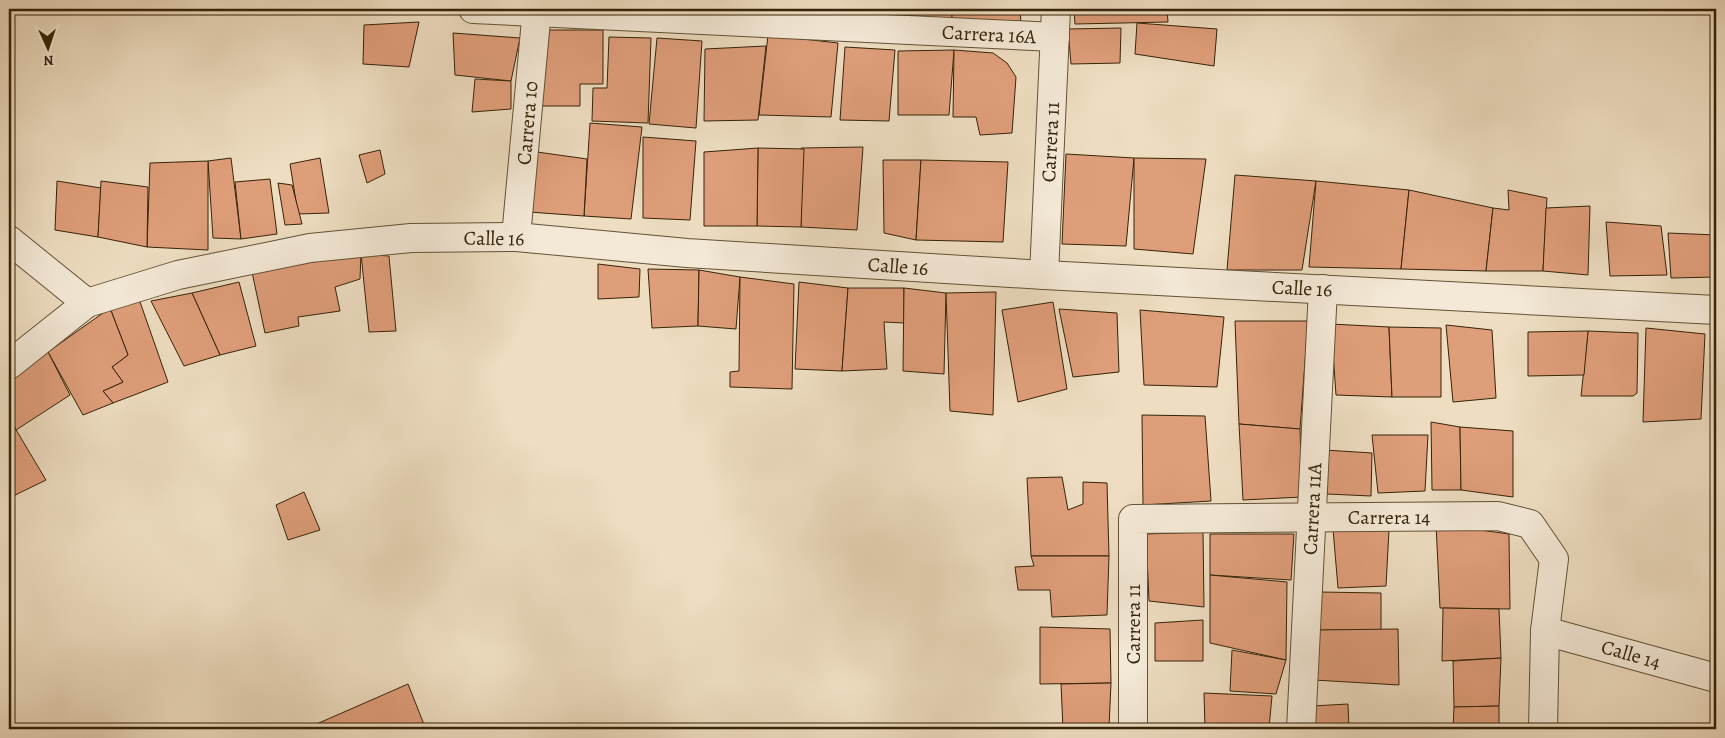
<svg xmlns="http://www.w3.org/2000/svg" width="1725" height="738" font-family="Alegreya,serif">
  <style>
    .building { fill: #df9e7a; stroke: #352308 }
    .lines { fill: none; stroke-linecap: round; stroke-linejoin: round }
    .minor-casing { stroke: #635236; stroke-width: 30 }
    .minor { stroke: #f4e9d7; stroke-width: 28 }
    .labels { text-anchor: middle; stroke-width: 4; stroke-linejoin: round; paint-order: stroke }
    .street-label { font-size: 20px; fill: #352308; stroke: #f4e9d7 }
  </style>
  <rect width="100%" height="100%" fill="#eeddc1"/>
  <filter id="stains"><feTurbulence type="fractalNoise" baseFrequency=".004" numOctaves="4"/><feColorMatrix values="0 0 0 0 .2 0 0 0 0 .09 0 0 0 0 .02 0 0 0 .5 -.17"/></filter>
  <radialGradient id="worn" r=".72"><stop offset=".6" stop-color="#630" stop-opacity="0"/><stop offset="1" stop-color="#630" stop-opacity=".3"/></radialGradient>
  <g class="building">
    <polygon points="830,9 900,9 900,16 830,10"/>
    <polygon points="909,9 952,9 952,21 909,18"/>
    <polygon points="952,9 1020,9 1021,23 952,21"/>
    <polygon points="1074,9 1167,9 1168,22 1075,24"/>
    <polygon points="419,22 409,67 363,64 364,25"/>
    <polygon points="1137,23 1217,29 1214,66 1135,54"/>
    <polygon points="1121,28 1120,63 1071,64 1068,29"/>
    <polygon points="539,30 603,30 603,84 580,84 580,106 540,106"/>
    <polygon points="453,33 520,38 511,81 455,75"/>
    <polygon points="768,35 838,43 831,117 759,115"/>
    <polygon points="609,37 651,38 648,123 592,121 593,88 607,88"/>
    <polygon points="657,38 702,41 696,128 649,124"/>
    <polygon points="766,46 758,120 704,121 705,49"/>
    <polygon points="845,47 895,50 889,121 840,120"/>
    <polygon points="954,50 949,115 898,115 898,51"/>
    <polygon points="954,50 993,53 1007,63 1016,77 1012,133 980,135 976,117 953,117"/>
    <polygon points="475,79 511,81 511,109 472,112"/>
    <polygon points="590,123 642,127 631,219 584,216"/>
    <polygon points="643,137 696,141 690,220 643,218"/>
    <polygon points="863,147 857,230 801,227 801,148"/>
    <polygon points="758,148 804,149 801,227 757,226"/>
    <polygon points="758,148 757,226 704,226 704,152"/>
    <polygon points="380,150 385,174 367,183 359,155"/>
    <polygon points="530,151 587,159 584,216 529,212"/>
    <polygon points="1066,154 1134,158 1126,246 1062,244"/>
    <polygon points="231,158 241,239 213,238 208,161"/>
    <polygon points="320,158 329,213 298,214 290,164"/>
    <polygon points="1134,158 1206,159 1193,254 1134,249"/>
    <polygon points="883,160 921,160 916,240 884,233"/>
    <polygon points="921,160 1008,162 1003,242 916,240"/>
    <polygon points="208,161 208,250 147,247 150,163"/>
    <polygon points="1235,175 1316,181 1302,270 1227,270"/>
    <polygon points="270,179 277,234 241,239 235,182"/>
    <polygon points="57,181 101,188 98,237 55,230"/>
    <polygon points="101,181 148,187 147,247 98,237"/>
    <polygon points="1316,181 1409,190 1401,269 1309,267"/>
    <polygon points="278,183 292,185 302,224 285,225"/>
    <polygon points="1409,190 1493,208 1486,271 1401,269"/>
    <polygon points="1508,190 1547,198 1543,271 1486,271 1493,208 1509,210"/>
    <polygon points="1590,206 1588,275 1543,271 1546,208"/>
    <polygon points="1606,222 1661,226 1667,275 1610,276"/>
    <polygon points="1668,233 1716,235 1716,277 1671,278"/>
    <polygon points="361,254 360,279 335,287 340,311 298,317 299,326 265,333 252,272"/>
    <polygon points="361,254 389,256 396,331 369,332"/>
    <polygon points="598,264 640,269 639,297 598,299"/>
    <polygon points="648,269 699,270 698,326 652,328"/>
    <polygon points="699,270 740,277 736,329 698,326"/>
    <polygon points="740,277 794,284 792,389 730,387 730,372 739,371"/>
    <polygon points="239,282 256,346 220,355 192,293"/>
    <polygon points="799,282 848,288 842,371 795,369"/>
    <polygon points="848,288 904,288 904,323 884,322 887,369 842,371"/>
    <polygon points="904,288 946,293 944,374 903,371"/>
    <polygon points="996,292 993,415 950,411 946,293"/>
    <polygon points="192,293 220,355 184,366 151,301"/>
    <polygon points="139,299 168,382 113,403 103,391 123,382 112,367 128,355 110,308"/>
    <polygon points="1053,302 1067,389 1018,402 1002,310"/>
    <polygon points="110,308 128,355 112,367 123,382 103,391 113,403 83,415 48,352"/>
    <polygon points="1059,309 1117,313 1119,372 1073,377"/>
    <polygon points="1140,310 1224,317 1217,387 1144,385"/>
    <polygon points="1235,321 1308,321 1300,429 1239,424"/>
    <polygon points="1331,324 1389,327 1392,397 1336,395"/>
    <polygon points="1446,325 1492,330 1496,398 1453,402"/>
    <polygon points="1389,327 1441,328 1441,397 1392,397"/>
    <polygon points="1646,328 1705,334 1701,419 1643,422"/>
    <polygon points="1588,331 1638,333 1637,393 1633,396 1581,396"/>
    <polygon points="1588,331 1584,375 1528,376 1528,332"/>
    <polygon points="48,352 70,395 16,430 9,418 9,380"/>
    <polygon points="1142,415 1205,416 1211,501 1143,505"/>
    <polygon points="9,418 46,480 9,498"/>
    <polygon points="1431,422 1460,427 1461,490 1432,490"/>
    <polygon points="1239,424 1300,429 1302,497 1243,500"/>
    <polygon points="1460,427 1513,431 1513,497 1461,490"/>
    <polygon points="1372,435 1428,435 1425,491 1378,493"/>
    <polygon points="1325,450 1372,453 1371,496 1327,494"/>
    <polygon points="1062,477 1068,510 1083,504 1083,482 1107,483 1109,556 1031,556 1027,478"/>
    <polygon points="304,492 320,530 288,540 276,505"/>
    <polygon points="1436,524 1509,534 1510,609 1440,608"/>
    <polygon points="1333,529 1389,530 1386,586 1338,588"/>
    <polygon points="1203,532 1204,607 1149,601 1146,534"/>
    <polygon points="1210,534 1294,534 1291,580 1210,575"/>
    <polygon points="1031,556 1109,556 1107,615 1052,617 1050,590 1018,590 1015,567 1034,566"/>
    <polygon points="1210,575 1287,582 1286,660 1210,643"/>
    <polygon points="1319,592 1381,593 1381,630 1318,630"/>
    <polygon points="1443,608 1499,609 1501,658 1442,661"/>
    <polygon points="1203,620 1203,661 1155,661 1155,623"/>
    <polygon points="1040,627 1110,629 1111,683 1040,684"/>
    <polygon points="1398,629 1399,685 1314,680 1318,630"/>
    <polygon points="1716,631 1716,655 1713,654"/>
    <polygon points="1232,650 1286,660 1276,694 1230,691"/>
    <polygon points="1501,658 1499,706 1454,707 1453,661"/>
    <polygon points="1111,683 1109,727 1063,729 1061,684"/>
    <polygon points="408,684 425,727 419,729 314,729 312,726"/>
    <polygon points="1204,693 1272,696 1269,728 1205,727"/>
    <polygon points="1348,704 1349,729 1312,729 1312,706"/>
    <polygon points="1499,706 1499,729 1453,729 1454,707"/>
  </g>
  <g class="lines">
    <defs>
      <g id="minor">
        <polyline points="473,9 1055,37"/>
        <polyline points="516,237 537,9"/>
        <polyline points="9,240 87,303"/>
        <polyline points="1044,275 1056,9"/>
        <polyline points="9,365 87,303 178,275 310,248 411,238 516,237 687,253 1044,275 1716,310"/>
        <polyline points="1545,631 1716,678"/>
        <polyline points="1133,729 1133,519 1498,516 1530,524 1554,559 1545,631 1543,729"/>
        <polyline points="1301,729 1323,289"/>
      </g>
    </defs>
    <use href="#minor" class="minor-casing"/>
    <use href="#minor" class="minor"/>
  </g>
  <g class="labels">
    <g class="street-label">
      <text transform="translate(989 34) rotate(3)" y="7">Carrera 16A</text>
      <text transform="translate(527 123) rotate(-85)" y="7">Carrera 10</text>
      <text transform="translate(1050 142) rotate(-87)" y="7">Carrera 11</text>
      <text transform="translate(494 238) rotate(1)" y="7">Calle 16</text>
      <text transform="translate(898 266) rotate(4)" y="7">Calle 16</text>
      <text transform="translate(1302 288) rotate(3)" y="7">Calle 16</text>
      <text transform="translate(1312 509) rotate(-87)" y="7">Carrera 11A</text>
      <text x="1389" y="524">Carrera 14</text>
      <text transform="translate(1133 624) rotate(-90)" y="7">Carrera 11</text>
      <text transform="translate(1631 654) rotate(16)" y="7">Calle 14</text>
    </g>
  </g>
  <rect width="1725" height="738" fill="none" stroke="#eeddc1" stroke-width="30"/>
  <rect x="10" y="10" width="1705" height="718" fill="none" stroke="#352308" stroke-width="2.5"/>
  <rect x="15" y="15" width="1695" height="708" fill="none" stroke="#352308"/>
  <g transform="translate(48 48) rotate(177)" stroke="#f4e9d7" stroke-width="4" paint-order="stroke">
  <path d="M0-4L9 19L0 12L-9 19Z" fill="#352308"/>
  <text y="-8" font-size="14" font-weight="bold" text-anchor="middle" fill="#352308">N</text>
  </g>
  <rect width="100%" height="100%" filter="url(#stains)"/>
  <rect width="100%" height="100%" fill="url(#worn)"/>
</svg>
